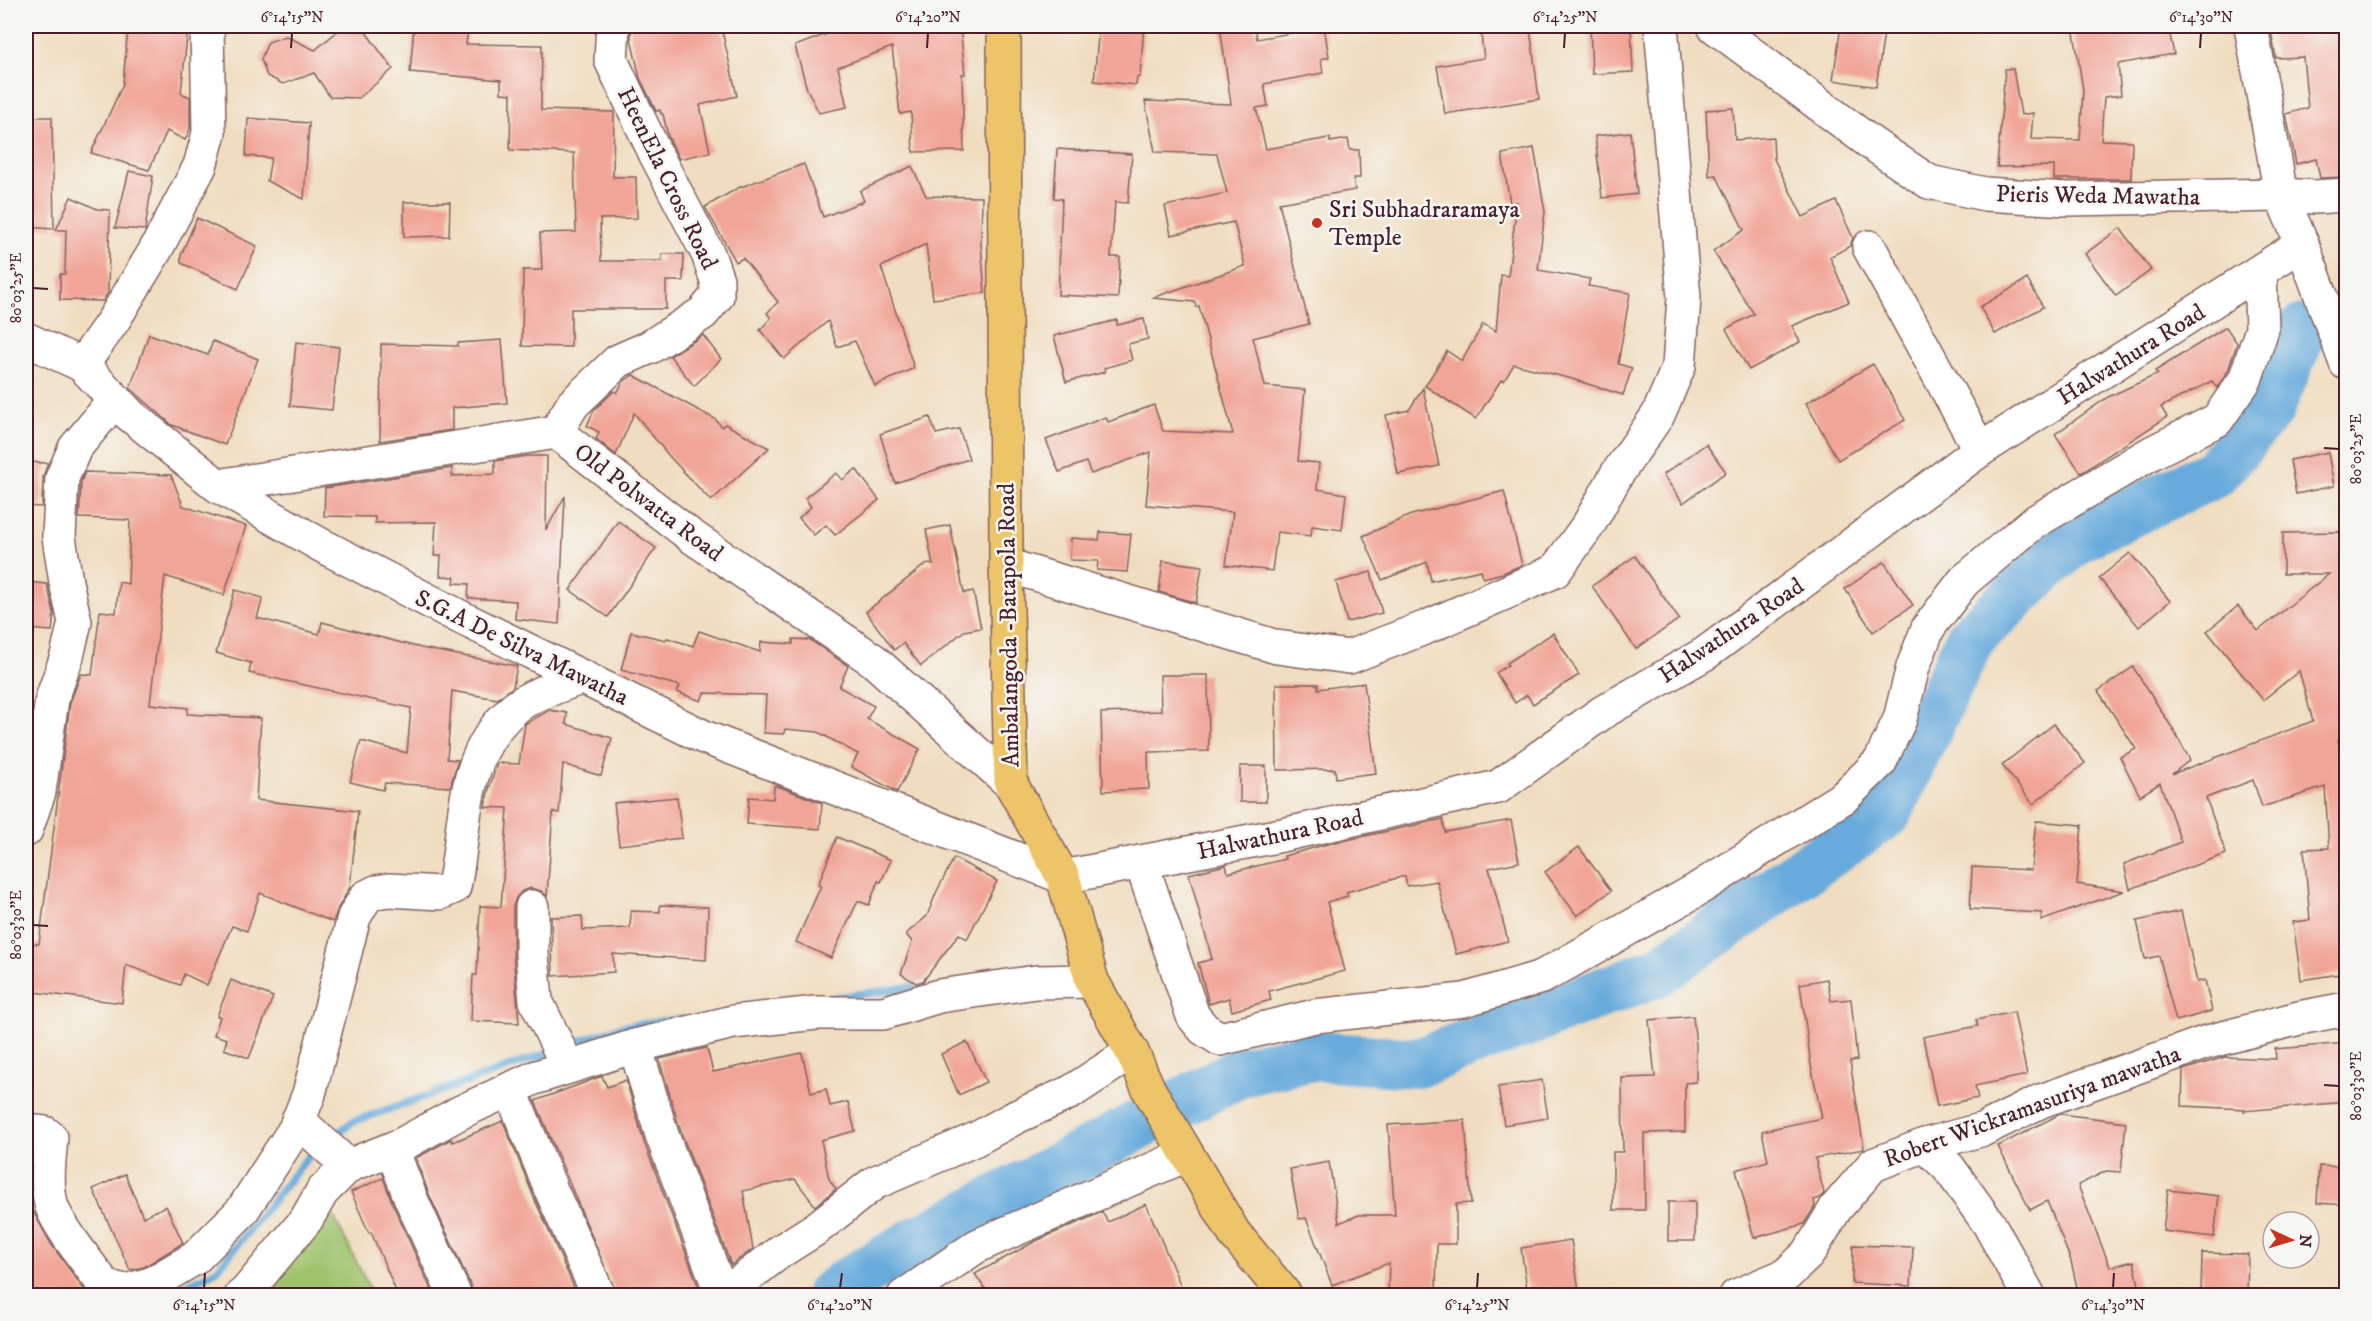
<svg xmlns="http://www.w3.org/2000/svg" width="2372" height="1321" font-family="'IM FELL DW Pica',serif">
  <style>
    .green { fill: #9fc36d; stroke: #74714c; stroke-width: 1.5 }
    .lines { fill: none; stroke-linecap: round; stroke-linejoin: round }
    .stream { stroke: #67aadb; stroke-width: 8 }
    .river { stroke: #67aadb; stroke-width: 50 }
    .building { fill: #f1a596 }
    .minor-casing { stroke: #84625f; stroke-width: 36 }
    .major-casing { stroke: #84625f; stroke-width: 36 }
    .minor { stroke: #fff; stroke-width: 33 }
    .major { stroke: #eec469; stroke-width: 33 }
    .ticks { fill: none; stroke: #4a1f2b; stroke-width: 2 }
    .poi-dot { fill: #c8321e; stroke: #f6f6f2; stroke-width: 2 }
    .labels { text-anchor: middle; stroke-width: 5; stroke-linejoin: round; paint-order: stroke }
    .street-label { font-size: 24px; fill: #4a1f2b; stroke: #f6f6f2 }
    .poi-label { font-size: 24px; fill: #4a1f2b; stroke: #f6f6f2; text-anchor: start }
    .neatline { fill: none; stroke: #4a1f2b; stroke-width: 2 }
    .ticks-label { font-size: 15px; text-anchor: middle; fill: #4a1f2b }
  </style>
  <rect width="100%" height="100%" fill="#f6f6f2"/>
  <filter id="ink" filterUnits="userSpaceOnUse"><feTurbulence type="fractalNoise" baseFrequency=".0167" numOctaves="2"/><feDisplacementMap in="SourceGraphic" scale="12" xChannelSelector="R" yChannelSelector="G"/><feConvolveMatrix kernelMatrix="1 2 1 2 8 2 1 2 1" color-interpolation-filters="sRGB"/></filter>
  <filter id="wash" filterUnits="userSpaceOnUse"><feTurbulence type="fractalNoise" baseFrequency=".008" numOctaves="4" result="noise"/><feDisplacementMap in="SourceGraphic" scale="24" xChannelSelector="R" yChannelSelector="G"/><feGaussianBlur stdDeviation="1.35" result="paint"/><feColorMatrix in="noise" values="0 0 0 0 0 0 0 0 0 0 0 0 0 0 0 0 0 1.4 0 .05"/><feComposite in="paint" operator="in"/></filter>
  <g filter="url(#wash)">
    <rect width="100%" height="100%" fill="#f0ddbf"/>
    <polygon class="green" points="333,1215 373,1295 267,1296 306,1220"/>
    <g class="lines">
      <g class="stream">
        <polyline points="832,998 912,987"/>
        <polyline points="564,1047 621,1027 682,1019"/>
        <polyline points="329,1141 352,1122 552,1052"/>
        <polyline points="166,1296 217,1270 307,1158 318,1149"/>
      </g>
      <polyline class="river" points="830,1296 846,1283 912,1244 1240,1072 1313,1056 1418,1063 1659,971 1887,813 1971,637 2078,537 2215,473 2270,408 2303,329"/>
    </g>
    <g id="blocks">
      <g class="building">
        <polygon points="128,26 188,28 181,93 190,97 190,129 185,140 167,131 149,170 91,153 123,84"/>
        <polygon points="414,26 468,28 466,44 542,45 541,110 614,112 613,177 636,177 637,218 600,219 601,261 662,261 662,254 684,254 683,281 666,281 666,309 571,309 571,347 522,346 523,270 542,270 540,233 576,232 574,153 510,150 511,94 501,93 501,80 410,72"/>
        <polygon points="631,26 721,26 737,96 700,105 710,152 679,159 668,136 663,114 661,114 660,110 656,111 640,78 631,39"/>
        <polygon points="849,26 960,26 965,74 962,74 964,151 913,152 911,112 900,114 892,47 838,67 847,107 819,113 807,89 795,46"/>
        <polygon points="1099,26 1144,26 1140,77 1137,77 1136,85 1094,81"/>
        <polygon points="1220,26 1255,26 1257,39 1324,27 1329,57 1321,59 1323,73 1264,84 1268,106 1256,108 1266,149 1330,138 1330,142 1348,139 1350,150 1359,150 1360,178 1353,178 1355,190 1279,203 1309,324 1253,338 1265,386 1305,390 1298,461 1319,463 1317,489 1346,494 1342,530 1312,526 1311,536 1277,532 1272,571 1226,565 1233,512 1146,505 1151,452 1091,474 1086,462 1059,472 1046,440 1106,417 1108,422 1154,405 1163,431 1233,434 1199,306 1196,307 1195,302 1152,298 1245,266 1234,222 1171,235 1165,206 1227,193 1217,154 1155,152 1145,101 1231,104"/>
        <polygon points="1590,26 1631,26 1633,72 1592,74"/>
        <polygon points="1841,26 1885,26 1876,87 1833,80"/>
        <polygon points="2073,26 2168,26 2174,54 2118,64 2121,95 2104,97 2101,140 2132,141 2131,179 2054,179 2054,166 1997,167 2005,69 2013,69 2021,115 2033,113 2031,139 2080,140 2083,90"/>
        <polygon points="2270,26 2345,26 2346,177 2320,178 2316,159 2296,164 2286,114 2308,108 2303,57 2276,58"/>
        <polygon points="1530,28 1539,99 1445,114 1437,66 1484,58 1481,35"/>
        <polygon points="339,30 365,31 393,69 359,98 330,97 314,73 283,84 267,76 261,59 268,42 286,36 315,50"/>
        <polygon points="1733,108 1735,140 1773,137 1774,159 1803,217 1836,201 1853,238 1850,246 1830,257 1849,302 1792,326 1800,342 1749,370 1726,329 1754,314 1713,251 1744,230 1716,175 1709,176 1706,110"/>
        <polygon points="26,117 52,117 54,229 26,227"/>
        <polygon points="248,118 309,123 304,199 267,181 271,158 246,156"/>
        <polygon points="1630,132 1637,194 1602,198 1595,136"/>
        <polygon points="1534,148 1545,212 1538,270 1590,279 1588,286 1630,293 1618,364 1632,368 1623,395 1572,379 1514,364 1504,381 1501,380 1476,419 1425,386 1447,351 1462,361 1483,324 1496,331 1501,275 1508,276 1517,202 1510,203 1502,154"/>
        <polygon points="1057,149 1132,154 1128,203 1115,202 1111,257 1120,257 1118,298 1058,295 1062,199 1054,198"/>
        <polygon points="804,164 823,217 864,201 860,191 912,166 926,196 982,197 981,243 985,293 933,299 926,244 881,267 914,368 875,386 855,341 837,347 828,321 784,359 760,330 771,318 767,313 778,302 743,258 736,262 705,207 738,188"/>
        <polygon points="129,171 153,176 145,230 115,228"/>
        <polygon points="71,197 97,209 110,210 108,292 103,301 60,300 60,274 65,274 66,230 56,230"/>
        <polygon points="404,202 450,202 449,236 404,237"/>
        <polygon points="197,218 257,246 238,289 181,263 181,255"/>
        <polygon points="2120,228 2151,270 2116,296 2085,254"/>
        <polygon points="2027,279 2043,307 1995,334 1980,307"/>
        <polygon points="1144,319 1148,339 1128,344 1132,360 1104,368 1105,372 1066,382 1054,336 1117,320 1117,325"/>
        <polygon points="2226,327 2237,343 2228,371 2217,388 2212,381 2161,407 2167,417 2081,473 2055,434 2108,397 2158,374 2155,371"/>
        <polygon points="149,334 208,355 213,341 258,359 225,445 172,425 130,388"/>
        <polygon points="703,335 721,359 694,386 670,356"/>
        <polygon points="502,340 507,403 452,408 452,430 380,441 381,344 458,346 458,343"/>
        <polygon points="296,342 339,347 332,410 290,406"/>
        <polygon points="1873,364 1905,420 1838,460 1806,403"/>
        <polygon points="633,375 715,419 722,427 725,424 769,448 711,501 669,456 634,413 616,455 596,439 599,432 587,426 594,410 614,391 617,393 623,382"/>
        <polygon points="1423,388 1439,466 1398,474 1386,415 1409,410"/>
        <polygon points="930,417 936,434 959,429 969,459 895,483 880,434"/>
        <polygon points="1706,444 1726,472 1683,503 1663,475"/>
        <polygon points="2328,452 2334,486 2296,494 2290,460"/>
        <polygon points="527,456 547,456 546,530 565,496 559,624 515,619 516,601 468,598 469,584 454,583 455,577 440,576 441,556 434,556 436,522 375,523 375,517 324,516 325,488 452,468 452,476 495,474 495,461"/>
        <polygon points="26,462 48,463 43,477 42,507 26,506"/>
        <polygon points="856,469 879,500 835,535 826,525 814,535 799,518 811,507 805,498 836,473 842,480"/>
        <polygon points="85,472 171,475 183,506 246,526 224,595 165,576 150,704 188,708 187,714 261,718 256,800 358,811 350,887 338,908 333,922 260,893 247,931 232,926 207,985 184,974 180,985 126,965 122,1003 26,991 31,943 39,944 70,703 81,674 92,675 100,611 116,613 119,582 128,584 130,520 79,518 81,482"/>
        <polygon points="1504,491 1522,565 1503,573 1483,578 1481,570 1431,581 1427,562 1382,580 1363,536 1411,515"/>
        <polygon points="618,521 656,548 608,617 570,590"/>
        <polygon points="950,525 964,593 973,591 981,628 964,631 921,666 903,643 894,650 866,612 922,567 928,564 933,565 926,530"/>
        <polygon points="1100,532 1131,534 1127,572 1097,570 1098,561 1070,560 1071,538 1099,540"/>
        <polygon points="2342,532 2342,579 2346,578 2346,602 2341,603 2346,623 2346,738 2338,740 2346,768 2346,973 2301,980 2293,922 2310,920 2304,849 2329,848 2325,787 2262,807 2253,780 2206,798 2226,854 2130,889 2124,864 2181,842 2160,783 2140,796 2120,757 2136,749 2098,691 2133,667 2171,726 2190,760 2172,774 2313,721 2299,671 2263,700 2207,631 2238,606 2258,631 2329,574 2283,574 2283,533"/>
        <polygon points="2130,553 2170,601 2139,627 2099,578"/>
        <polygon points="1635,556 1679,619 1636,649 1592,586"/>
        <polygon points="1163,561 1202,566 1196,603 1159,592"/>
        <polygon points="1884,562 1913,605 1873,632 1845,589"/>
        <polygon points="1371,572 1382,613 1347,622 1336,582"/>
        <polygon points="26,582 47,584 54,613 52,631 26,629"/>
        <polygon points="235,590 263,598 257,618 319,634 322,622 421,648 517,666 513,687 497,699 452,691 447,759 458,760 450,787 385,783 383,790 350,782 361,741 407,753 411,708 249,673 251,663 216,653"/>
        <polygon points="699,631 760,652 761,642 793,644 793,639 810,640 848,666 839,687 874,706 867,719 920,749 897,792 851,767 858,754 818,732 785,729 784,734 764,733 766,695 704,693 701,701 677,692 680,686 621,670 631,632 666,640 667,638 693,646"/>
        <polygon points="1553,633 1579,675 1533,704 1527,695 1515,703 1496,673 1508,665 1507,663"/>
        <polygon points="1160,675 1208,675 1209,751 1148,752 1149,789 1103,791 1101,713 1161,711"/>
        <polygon points="1364,683 1376,773 1336,778 1335,769 1277,770 1276,684 1318,684 1318,689"/>
        <polygon points="549,710 567,713 566,724 612,738 601,776 563,764 559,813 553,812 547,896 541,891 531,888 522,891 516,898 513,907 513,954 519,1023 471,1021 473,975 477,975 480,906 501,907 508,808 485,807 487,796 497,763 519,764 525,724"/>
        <polygon points="2054,724 2085,763 2033,804 2002,765"/>
        <rect x="1240" y="766" width="26" height="36"/>
        <polygon points="774,786 780,787 822,803 820,829 747,824 749,797 773,799"/>
        <polygon points="677,797 682,838 619,845 614,803"/>
        <polygon points="1443,819 1445,832 1511,820 1519,862 1489,868 1508,941 1456,954 1437,881 1407,886 1405,876 1346,892 1348,896 1327,902 1345,971 1269,991 1271,1000 1232,1011 1229,998 1209,1004 1198,963 1212,959 1189,874 1226,865 1228,873 1285,859 1284,856 1324,845"/>
        <polygon points="2036,821 2082,825 2077,884 2124,891 2041,921 2042,913 1970,909 1972,867 2031,870"/>
        <polygon points="837,837 891,860 881,882 878,881 869,905 858,901 831,958 796,942 821,886 818,885"/>
        <polygon points="1579,847 1611,891 1577,916 1545,872"/>
        <polygon points="954,858 997,881 967,939 959,934 923,981 916,983 901,974 912,942 906,934 927,916 936,893"/>
        <polygon points="660,905 708,907 706,960 613,954 614,972 553,976 551,917 582,916 583,930 630,928 631,911 660,912"/>
        <polygon points="2181,911 2197,982 2205,980 2212,1011 2176,1021 2159,956 2145,959 2137,921"/>
        <polygon points="1827,979 1831,1001 1851,999 1857,1060 1850,1061 1864,1149 1815,1158 1824,1193 1820,1198 1814,1200 1815,1206 1804,1224 1754,1238 1736,1170 1768,1161 1762,1131 1822,1118 1811,1065 1800,984"/>
        <polygon points="231,980 273,997 249,1058 224,1049 227,1039 214,1035 220,1017 217,1016"/>
        <polygon points="2014,1012 2027,1075 1975,1086 1978,1098 1937,1106 1923,1037 1978,1026 1976,1020"/>
        <polygon points="1693,1016 1696,1046 1696,1082 1685,1083 1685,1132 1644,1133 1645,1210 1613,1210 1613,1152 1623,1152 1622,1078 1655,1077 1649,1020"/>
        <polygon points="967,1042 986,1082 959,1095 941,1054"/>
        <polygon points="2346,1043 2346,1102 2244,1111 2245,1109 2182,1106 2183,1070 2225,1057 2276,1059 2275,1049"/>
        <polygon points="707,1048 713,1072 802,1053 811,1093 826,1089 830,1106 848,1102 855,1131 821,1140 829,1179 836,1189 815,1206 795,1179 743,1191 753,1249 731,1265 680,1129 659,1059"/>
        <polygon points="602,1076 607,1087 626,1080 644,1142 702,1296 617,1296 535,1101"/>
        <polygon points="1542,1080 1548,1118 1504,1125 1498,1087"/>
        <polygon points="2060,1114 2126,1122 2121,1172 2106,1171 2078,1185 2110,1267 2134,1261 2141,1296 2079,1296 2071,1261 2047,1201 2030,1210 1998,1146"/>
        <polygon points="1465,1120 1471,1203 1456,1204 1456,1244 1437,1244 1436,1296 1388,1296 1389,1263 1332,1285 1306,1218 1299,1219 1290,1169 1329,1162 1339,1223 1359,1215 1395,1215 1388,1125"/>
        <polygon points="503,1121 535,1200 578,1296 473,1296 472,1288 428,1192 416,1158 451,1139 453,1142"/>
        <polygon points="2319,1166 2346,1167 2346,1205 2317,1203"/>
        <polygon points="125,1174 143,1217 166,1206 183,1243 144,1267 130,1270 93,1189"/>
        <polygon points="383,1178 394,1207 434,1296 398,1296 371,1232 369,1233 351,1192"/>
        <polygon points="2168,1190 2219,1196 2214,1237 2163,1231"/>
        <rect x="1668" y="1202" width="27" height="39"/>
        <polygon points="1146,1204 1185,1296 990,1296 975,1274 1036,1241 1102,1212 1108,1222"/>
        <polygon points="34,1213 51,1244 89,1296 26,1296 26,1216"/>
        <polygon points="1571,1240 1580,1296 1528,1296 1521,1248"/>
        <polygon points="1853,1245 1913,1247 1911,1286 1852,1283"/>
        <polygon points="2202,1253 2248,1254 2247,1295 2201,1294"/>
      </g>
    </g>
  </g>
  <g filter="url(#ink)">
    <use href="#blocks" fill-opacity="0" stroke="#84625f" stroke-width="1.5"/>
    <g class="lines">
      <defs>
        <g id="minor">
          <polyline points="1714,26 1871,143 1929,182 1985,194 2067,199 2281,195 2315,197 2346,195"/>
          <polyline points="2251,26 2281,195 2302,244 2346,363"/>
          <polyline points="1869,247 1980,450"/>
          <polyline points="26,339 82,365 130,415 218,486 319,544 460,617 704,737 1063,877 1282,835 1498,787 1603,712 1706,653 1980,450 2302,244"/>
          <polyline points="82,365 113,321 155,251 200,166 209,133 207,26"/>
          <polyline points="556,432 573,404 618,361 650,347 703,313 717,296 717,280 708,254 655,153 611,60 613,26"/>
          <polyline points="218,486 556,432 691,536 873,660 1011,784"/>
          <polyline points="1006,565 1277,647 1349,657 1427,627 1555,571 1589,524 1617,474 1658,415 1679,366 1684,298 1661,26"/>
          <polyline points="26,830 39,792 52,699 67,656 75,622 66,582 59,537 62,478 75,448 115,400"/>
          <polyline points="1141,862 1193,1016 1204,1029 1220,1039 1315,1016 1464,1000 1542,977 1693,892 1844,797 1880,762 1900,719 1913,667 1928,628 1964,581 2033,523 2153,452 2217,420 2245,380 2262,329 2260,272"/>
          <polyline points="532,907 532,954 536,1001 568,1067"/>
          <polyline points="635,1046 662,1135 722,1295"/>
          <polyline points="510,1089 552,1192 599,1296"/>
          <polyline points="298,1120 348,1166"/>
          <path d="M 26,1131 L 45,1133 L 51,1138 C 49,1160 46,1183 51,1204 C 56,1224 93,1269 106,1287 L 126,1291 L 151,1284 L 195,1258 L 242,1211 L 295,1129 L 309,1094 L 354,917 L 366,897 L 376,892 L 389,890 L 440,893 L 454,887 C 467,824 459,755 515,708 C 532,694 562,685 583,677"/>
          <polyline points="1925,1145 1949,1168 1989,1224 2029,1296"/>
          <polyline points="392,1149 411,1199 455,1296"/>
          <polyline points="241,1296 246,1292 306,1220 322,1192 348,1166 401,1145 461,1112 534,1078 635,1046 733,1022 816,1013 883,1013 939,996 1036,982 1092,981"/>
          <polyline points="722,1296 781,1251 817,1228 874,1183 976,1139 1016,1117 1071,1092 1132,1052"/>
          <polyline points="904,1296 977,1246 1186,1155"/>
          <polyline points="1736,1296 1786,1275 1808,1254 1836,1208 1873,1165 1925,1145 1984,1129 2041,1101 2204,1043 2299,1018 2346,1009"/>
        </g>
        <polyline id="major" points="1004,26 1006,565 1011,784 1063,877 1092,981 1132,1052 1149,1090 1234,1233 1286,1296"/>
      </defs>
      <use href="#minor" class="minor-casing"/>
      <use href="#major" class="major-casing"/>
      <use href="#minor" class="minor"/>
      <use href="#major" class="major"/>
    </g>
  </g>
  <path class="ticks" d="M 291,48 L 292,33M 927,48 L 928,33M 1564,48 L 1565,33M 2200,48 L 2201,33M 33,288 L 48,289M 2324,448 L 2339,449M 33,925 L 48,926M 2324,1085 L 2339,1086M 204,1288 L 205,1273M 840,1288 L 842,1273M 1477,1288 L 1478,1273M 2113,1288 L 2114,1273"/>
  <circle class="poi-dot" cx="1317" cy="223" r="6"/>
  <g class="labels">
    <g class="street-label">
      <text transform="translate(668 178) rotate(64)" y="8">HeenEla Cross Road</text>
      <text transform="translate(2098 195) rotate(1)" y="8">Pieris Weda Mawatha</text>
      <text transform="translate(2131 354) rotate(-32)" y="8">Halwathura Road</text>
      <text transform="translate(649 502) rotate(37)" y="8">Old Polwatta Road</text>
      <text transform="translate(1008 625) rotate(-91)" y="8">Ambalangoda -Batapola Road</text>
      <text transform="translate(1731 630) rotate(-34)" y="8">Halwathura Road</text>
      <text transform="translate(522 647) rotate(26)" y="8">S.G.A De Silva Mawatha</text>
      <text transform="translate(1280 834) rotate(-12)" y="8">Halwathura Road</text>
      <text transform="translate(2032 1106) rotate(-20)" y="8">Robert Wickramasuriya mawatha</text>
    </g>
    <g class="poi-label">
      <text x="1329" y="217">Sri Subhadraramaya<tspan x="1329" dy="28">Temple</tspan></text>
    </g>
  </g>
  <rect width="2372" height="1321" fill="none" stroke="#f6f6f2" stroke-width="66"/>
  <g transform="translate(2291 1240) rotate(94)"><circle r="28" fill="#f6f6f2" stroke="#b1a0a2" stroke-width="1.5"/>
  <path d="M0-4.5L10 22L0 15L-10 22Z" fill="#c8321e"/>
  <text y="-9" font-size="16" font-weight="bold" text-anchor="middle" fill="#4a1f2b">N</text>
  </g>
  <rect x="33" y="33" width="2306" height="1255" class="neatline"/>
  <g class="ticks-label">
    <text x="292" y="22">6°14'15"N</text>
    <text x="928" y="22">6°14'20"N</text>
    <text x="1565" y="22">6°14'25"N</text>
    <text x="2201" y="22">6°14'30"N</text>
    <text transform="translate(16 288) rotate(-90)" y="5">80°03'25"E</text>
    <text transform="translate(2356 449) rotate(-90)" y="5">80°03'25"E</text>
    <text transform="translate(16 925) rotate(-90)" y="5">80°03'30"E</text>
    <text transform="translate(2356 1086) rotate(-90)" y="5">80°03'30"E</text>
    <text x="204" y="1310">6°14'15"N</text>
    <text x="840" y="1310">6°14'20"N</text>
    <text x="1477" y="1310">6°14'25"N</text>
    <text x="2113" y="1310">6°14'30"N</text>
  </g>
</svg>
